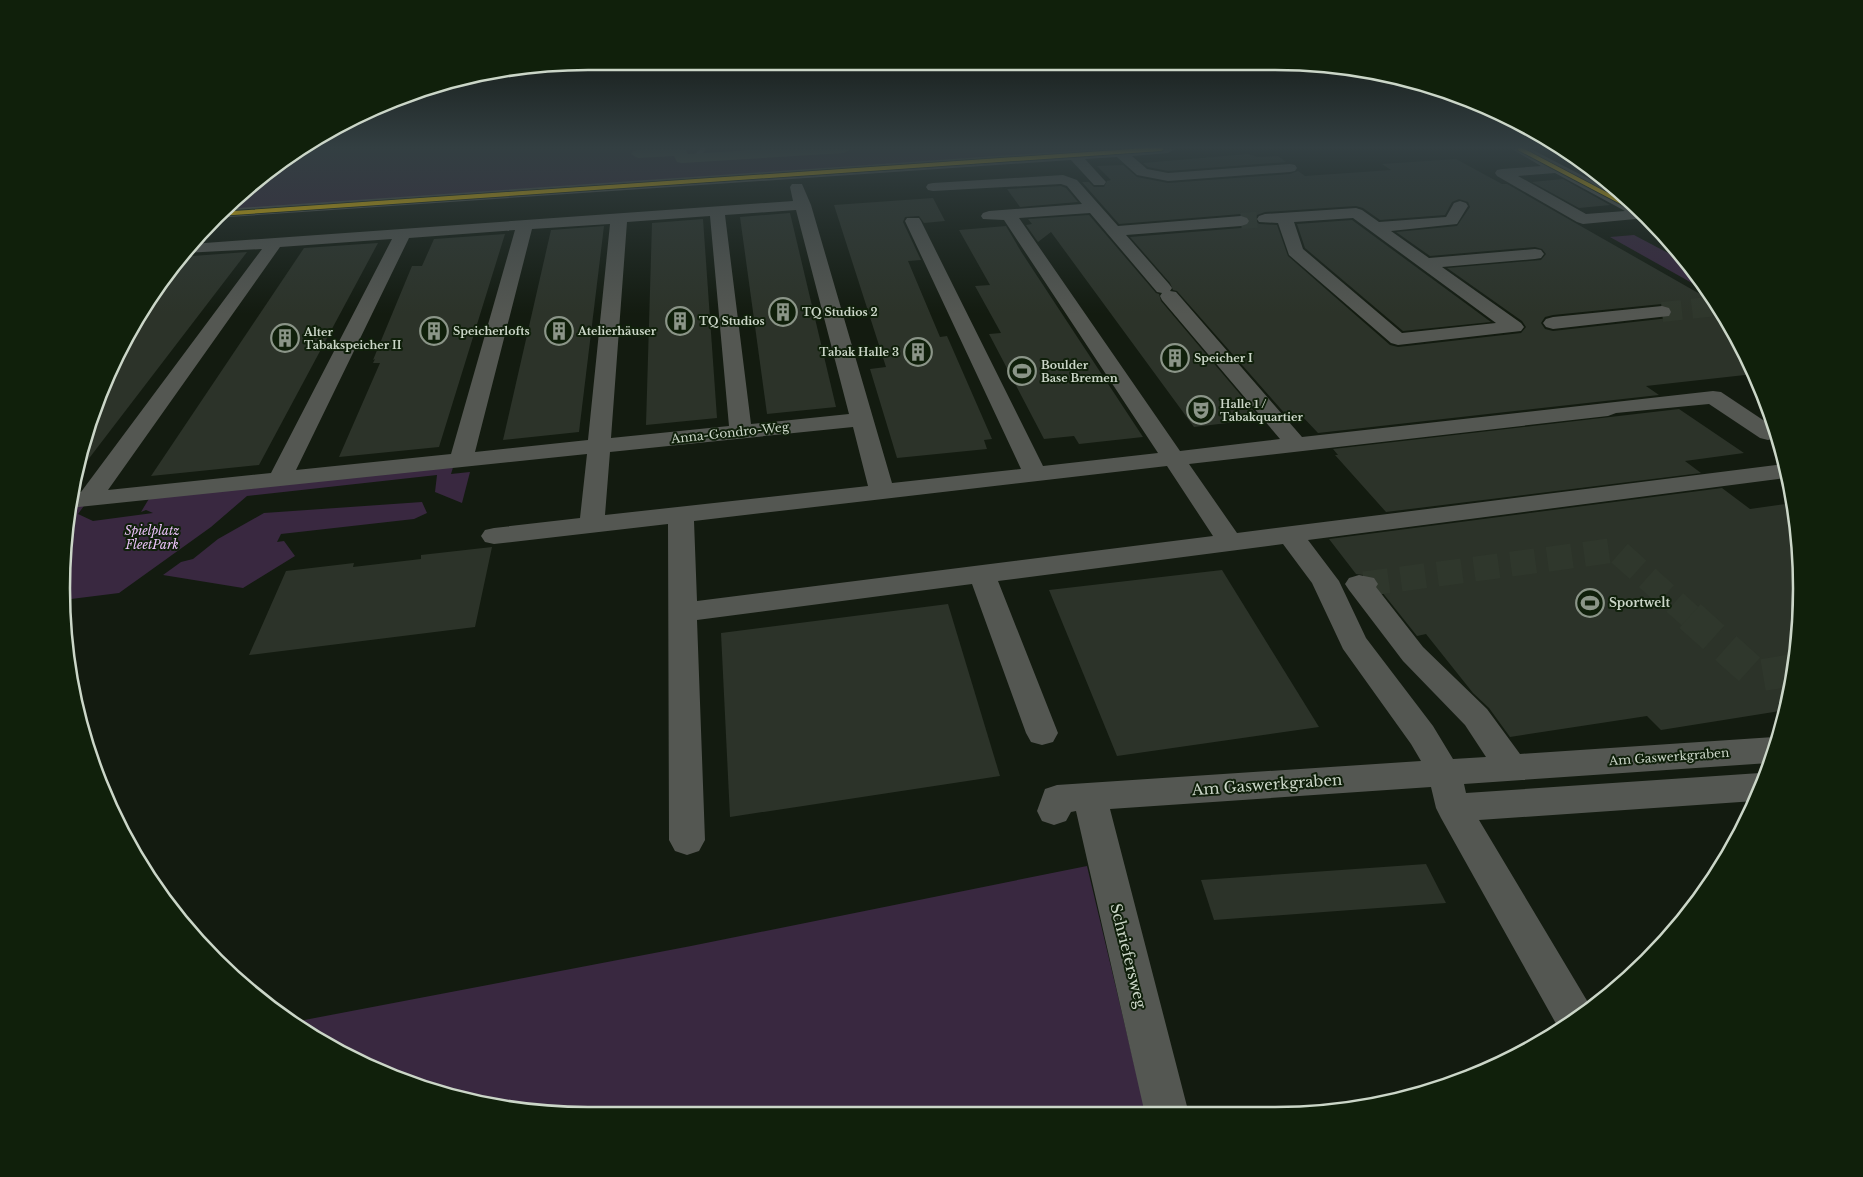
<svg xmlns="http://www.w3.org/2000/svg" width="1863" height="1177" font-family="'Libre Baskerville',serif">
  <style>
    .green { fill: #392840 }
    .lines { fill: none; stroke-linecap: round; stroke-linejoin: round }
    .stream { stroke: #64506c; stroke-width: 5 }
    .building { fill: #2c3329; fill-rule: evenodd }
    .minor-tunnel-far3 { stroke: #2f372c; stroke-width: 16; stroke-dasharray: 16 8; stroke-linecap: butt }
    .minor-tunnel-far2 { stroke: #2f372c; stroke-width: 20; stroke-dasharray: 20 10; stroke-linecap: butt }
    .minor-tunnel-far1 { stroke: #2f372c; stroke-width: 25; stroke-dasharray: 25 12; stroke-linecap: butt }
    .minor-tunnel { stroke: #2f372c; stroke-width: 32; stroke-dasharray: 32 16; stroke-linecap: butt }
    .minor { fill: #545752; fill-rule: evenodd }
    .bus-1-casing { stroke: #10200b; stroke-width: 5.5 }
    .bus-1 { stroke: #fc0; stroke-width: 4 }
    .labels { text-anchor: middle; stroke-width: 4; stroke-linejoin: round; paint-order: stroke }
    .far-poi-label { font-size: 11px; font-weight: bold; fill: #cbd6c8; stroke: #10200b; text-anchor: start }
    .street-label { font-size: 12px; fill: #cbd6c8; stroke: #10200b }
    .park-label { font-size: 12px; font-style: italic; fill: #ecc3fb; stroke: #10200b }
    .poi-label { font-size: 12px; font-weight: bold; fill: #cbd6c8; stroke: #10200b; text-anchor: start }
    .near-street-label { font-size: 15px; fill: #cbd6c8; stroke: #10200b }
    .rim { fill: none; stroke: #cbd6c8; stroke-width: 2.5 }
  </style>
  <rect width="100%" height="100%" fill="#131b10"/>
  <g class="green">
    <polygon points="297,149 1130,149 291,207 222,210"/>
    <polygon points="1634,235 1687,263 1708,292 1610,237"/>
    <polygon points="455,461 451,474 470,472 462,503 435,492 437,475 247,496 211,527 119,593 63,600 61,588 70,501 89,499 78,514 93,521 153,513 146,510 141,512 153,492"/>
    <polygon points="422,502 427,513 414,519 281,534 277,542 284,541 295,556 243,588 163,575 181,562 193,559 218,539 264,513"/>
    <polygon points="1087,866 1146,1114 520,1111 387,1076 294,1022 691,946"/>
  </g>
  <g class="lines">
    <polyline class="stream" points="697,156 703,149"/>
  </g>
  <g class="building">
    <polygon points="1248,154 1258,157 1278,156 1286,162 1168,171 1148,167 1143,163"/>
    <path d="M 1456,159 L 1502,184 L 1507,184 L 1714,302 L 1731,325 L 1754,374 L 1646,386 L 1659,395 L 1318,433 L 1301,415 L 1287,416 L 1177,291 L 1173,290 L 1170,283 L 1130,237 L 1241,228 L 1249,225 L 1251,222 L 1249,217 L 1241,214 L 1119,224 L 1082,182 L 1089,182 L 1094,187 L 1104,187 L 1107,181 L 1111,180 L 1097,166 L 1123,165 L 1137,177 L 1168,183 L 1290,174 L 1298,171 L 1305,176 L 1391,170 L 1382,164 ZM 1459,199 L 1468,202 L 1470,207 L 1457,226 L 1396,232 L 1430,256 L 1535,247 L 1542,249 L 1546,254 L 1541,260 L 1447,268 L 1522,321 L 1526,327 L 1521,333 L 1398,347 L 1390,345 L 1288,256 L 1277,225 L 1259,224 L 1255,220 L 1257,215 L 1265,212 L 1356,206 L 1363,208 L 1380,220 L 1445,215 L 1452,202 ZM 1662,304 L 1671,307 L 1673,313 L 1669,318 L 1553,331 L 1545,329 L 1541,323 L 1545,317 L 1553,315 Z"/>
    <polygon points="1563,179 1610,205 1579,208 1532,182"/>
    <polygon points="1061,186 1066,188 1078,202 1020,207 1007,189"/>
    <polygon points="933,198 945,221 924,223 919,216 905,217 903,222 921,260 908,261 940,337 947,336 992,439 984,440 987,449 897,458 870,369 886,367 834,205"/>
    <polygon points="790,213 836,407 767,414 740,217"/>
    <polygon points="1089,215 1156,293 1159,294 1161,301 1261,419 1194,427 1051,232 1038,242 1026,225 1032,224 1028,219"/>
    <polygon points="703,219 717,418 646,425 652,223"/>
    <polygon points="1352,220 1491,322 1403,331 1305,248 1297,224"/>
    <polygon points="604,226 579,432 503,440 551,230"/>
    <polygon points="1006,226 1022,253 1143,437 1079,444 1074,436 1044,439 989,334 1001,333 975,286 990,285 959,230"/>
    <polygon points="505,234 439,447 339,457 380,363 373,363 375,359 373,360 412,266 422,266 434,239"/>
    <polygon points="378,243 259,465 151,476 304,248"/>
    <polygon points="247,252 74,478 89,419 132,325 170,268 179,257"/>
    <polygon points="1679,409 1744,453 1685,461 1701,473 1386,512 1335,455 1338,455 1333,449"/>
    <polygon points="1722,488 1750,509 1793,503 1797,520 1801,623 1786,710 1661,730 1647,716 1510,737 1489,708 1473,693 1426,634 1417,636 1378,587 1380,583 1376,577 1356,574 1329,539"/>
    <polygon points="492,547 475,627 249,655 286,571 354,563 353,567 421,559 421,555"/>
    <polygon points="1222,570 1319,727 1117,756 1049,590"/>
    <polygon points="948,604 1000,776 730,817 721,633"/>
    <polygon points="1426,864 1446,903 1214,920 1201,880"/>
  </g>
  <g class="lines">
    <polyline class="minor-tunnel-far3" points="1241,221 1265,219"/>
    <polyline class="minor-tunnel-far2" points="1662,312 1718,306"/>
    <polyline class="minor-tunnel-far1" points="1364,584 1616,550 1691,617"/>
    <polyline class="minor-tunnel" points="1690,616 1757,676 1793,670"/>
    <g class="minor">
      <polygon points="645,149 685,149 688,154 768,149 851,149 844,153 682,163 677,162 674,156 638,158 631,154 633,151"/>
      <polygon points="1100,149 1175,149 1168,153 1132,156 1147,169 1168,173 1290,164 1295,165 1297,168 1295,171 1290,172 1168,181 1137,175 1117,157 1085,159 1106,182 1104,185 1094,185 1071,160 214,218 224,209"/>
      <path d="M 1512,149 L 1531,149 L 1626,198 L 1646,218 L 1583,224 L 1577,222 L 1497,176 L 1495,173 L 1497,170 L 1502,169 L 1541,166 ZM 1555,173 L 1625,211 L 1586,214 L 1518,176 Z"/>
      <path d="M 1063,175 L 1077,180 L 1118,226 L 1241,216 L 1247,218 L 1249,221 L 1247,224 L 1241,226 L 1126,235 L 1169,284 L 1172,288 L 1170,291 L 1176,292 L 1302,437 L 1713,391 L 1721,392 L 1772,426 L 1775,425 L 1778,438 L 1768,440 L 1760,438 L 1709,404 L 1616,413 L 1608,416 L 1189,464 L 1237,533 L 1784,464 L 1786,478 L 1308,540 L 1339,581 L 1366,638 L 1433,726 L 1453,759 L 1486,757 L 1465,725 L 1403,661 L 1349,590 L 1345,584 L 1349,578 L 1359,575 L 1374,578 L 1378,584 L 1376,587 L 1423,647 L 1487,709 L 1520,754 L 1774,737 L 1779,739 L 1769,763 L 1464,784 L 1466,793 L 1760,773 L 1765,775 L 1755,801 L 1479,820 L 1592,1009 L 1559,1029 L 1441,818 L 1436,808 L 1431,787 L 1110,809 L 1189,1114 L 1145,1114 L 1076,811 L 1071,812 L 1066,821 L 1054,825 L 1042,821 L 1037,811 L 1045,789 L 1057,785 L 1421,761 L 1411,744 L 1343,649 L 1312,583 L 1283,544 L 998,581 L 1058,733 L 1053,742 L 1042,745 L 1031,742 L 1026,733 L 972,584 L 697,620 L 705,840 L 699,851 L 687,855 L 675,851 L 669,840 L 668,524 L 494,544 L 485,542 L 481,536 L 485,530 L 494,528 L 580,518 L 587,454 L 69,508 L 71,494 L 81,492 L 262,249 L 183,253 L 191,244 L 793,201 L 790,187 L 792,184 L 802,184 L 811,205 L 892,483 L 1021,469 L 905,221 L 907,218 L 919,218 L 921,221 L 1043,466 L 1158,453 L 1004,220 L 983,219 L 981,216 L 983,213 L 989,211 L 1082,204 L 1067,186 L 1061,184 L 933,191 L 928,190 L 926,187 L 928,184 L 933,183 ZM 796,210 L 849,414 L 751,424 L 725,215 ZM 1090,213 L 1157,292 L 1162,293 L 1160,296 L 1162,300 L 1280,439 L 1180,451 L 1019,218 ZM 710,216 L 729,426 L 611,438 L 627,222 ZM 610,224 L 588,440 L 475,452 L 532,229 ZM 515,230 L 451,454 L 296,470 L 409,238 ZM 392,239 L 271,473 L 108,490 L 280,247 ZM 853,427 L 868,486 L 605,515 L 610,452 ZM 1167,466 L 1213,536 L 697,601 L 694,521 Z"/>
      <path d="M 1460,201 L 1466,203 L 1468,206 L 1457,224 L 1391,231 L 1429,258 L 1535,249 L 1541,250 L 1544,254 L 1541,258 L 1535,259 L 1442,267 L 1521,323 L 1524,327 L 1521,331 L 1398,345 L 1391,343 L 1289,255 L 1278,223 L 1259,222 L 1257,219 L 1259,216 L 1265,214 L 1356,208 L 1362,210 L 1379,222 L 1446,217 L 1454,203 ZM 1353,218 L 1496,323 L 1402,333 L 1303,249 L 1294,222 Z"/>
      <polygon points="1662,306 1669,308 1671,312 1669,316 1553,329 1546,327 1543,323 1546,319 1553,317"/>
    </g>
    <defs>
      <g id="bus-1">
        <polyline points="1520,149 1640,212"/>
        <polyline points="218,214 1161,149"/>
      </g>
    </defs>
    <use href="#bus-1" class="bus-1-casing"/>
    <use href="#bus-1" class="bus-1"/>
  </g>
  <linearGradient id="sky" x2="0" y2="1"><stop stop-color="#0a0f09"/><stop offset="0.47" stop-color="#333f42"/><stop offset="1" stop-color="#333f42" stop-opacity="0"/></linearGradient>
  <rect width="1863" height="314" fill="url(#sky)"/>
  <defs>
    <symbol id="building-ring" viewBox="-11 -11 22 22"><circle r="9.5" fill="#10200b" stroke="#8b9588" stroke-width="1.5"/><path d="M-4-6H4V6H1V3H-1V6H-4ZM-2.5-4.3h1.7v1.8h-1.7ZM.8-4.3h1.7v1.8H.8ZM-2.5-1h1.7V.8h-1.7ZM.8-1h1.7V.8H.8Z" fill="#8b9588"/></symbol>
    <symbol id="stadium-ring" viewBox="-11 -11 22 22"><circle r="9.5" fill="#10200b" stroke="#8b9588" stroke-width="1.5"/><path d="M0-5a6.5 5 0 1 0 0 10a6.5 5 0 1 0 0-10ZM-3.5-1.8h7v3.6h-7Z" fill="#8b9588"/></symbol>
    <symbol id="theatre-ring" viewBox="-11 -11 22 22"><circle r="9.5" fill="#10200b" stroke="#8b9588" stroke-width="1.5"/><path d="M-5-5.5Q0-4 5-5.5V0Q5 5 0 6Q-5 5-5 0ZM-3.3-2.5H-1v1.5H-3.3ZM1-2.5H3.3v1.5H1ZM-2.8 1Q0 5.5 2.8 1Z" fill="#8b9588"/></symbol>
  </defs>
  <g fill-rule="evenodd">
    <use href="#building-ring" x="767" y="296" width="32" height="32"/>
    <use href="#building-ring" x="664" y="305" width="32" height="32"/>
    <use href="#building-ring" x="418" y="315" width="32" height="32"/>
    <use href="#building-ring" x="543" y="315" width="32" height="32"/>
    <use href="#building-ring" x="269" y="322" width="32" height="32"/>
    <use href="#building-ring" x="902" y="336" width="32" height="32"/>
    <use href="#building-ring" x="1159" y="342" width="32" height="32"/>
    <use href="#stadium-ring" x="1006" y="355" width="32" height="32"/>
    <use href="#theatre-ring" x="1185" y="394" width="32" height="32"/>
    <use href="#stadium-ring" x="1574" y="587" width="32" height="32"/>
  </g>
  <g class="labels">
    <g class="far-poi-label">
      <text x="802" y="316">TQ Studios 2</text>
      <text x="699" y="325">TQ Studios</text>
      <text x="453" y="335">Speicherlofts</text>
      <text x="578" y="335">Atelierhäuser</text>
      <text x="304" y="336">Alter<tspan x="304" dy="13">Tabakspeicher II</tspan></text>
      <text x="899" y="356" text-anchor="end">Tabak Halle 3</text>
      <text x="1194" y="362">Speicher I</text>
      <text x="1041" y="369">Boulder<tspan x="1041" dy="13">Base Bremen</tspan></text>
      <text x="1220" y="408">Halle 1 /<tspan x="1220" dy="13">Tabakquartier</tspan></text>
    </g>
    <g class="street-label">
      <text transform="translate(730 433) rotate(-6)" y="4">Anna-Gondro-Weg</text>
      <text transform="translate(1669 757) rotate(-4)" y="4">Am Gaswerkgraben</text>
    </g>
    <g class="park-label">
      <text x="152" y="535">Spielplatz<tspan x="152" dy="14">FleetPark</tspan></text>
    </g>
    <g class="poi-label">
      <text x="1609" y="607">Sportwelt</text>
    </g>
    <g class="near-street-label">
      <text transform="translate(1267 785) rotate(-4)" y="5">Am Gaswerkgraben</text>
      <text transform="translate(1128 956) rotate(76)" y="5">Schriefersweg</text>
    </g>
  </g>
  <path d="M0 0H1863V1177H0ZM588 70H1275A518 518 0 0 1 1793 588V589A518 518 0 0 1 1275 1107H588A518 518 0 0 1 70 589V588A518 518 0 0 1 588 70Z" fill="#10200b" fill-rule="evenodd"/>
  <path class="rim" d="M588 70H1275A518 518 0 0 1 1793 588V589A518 518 0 0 1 1275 1107H588A518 518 0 0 1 70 589V588A518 518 0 0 1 588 70Z"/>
</svg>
